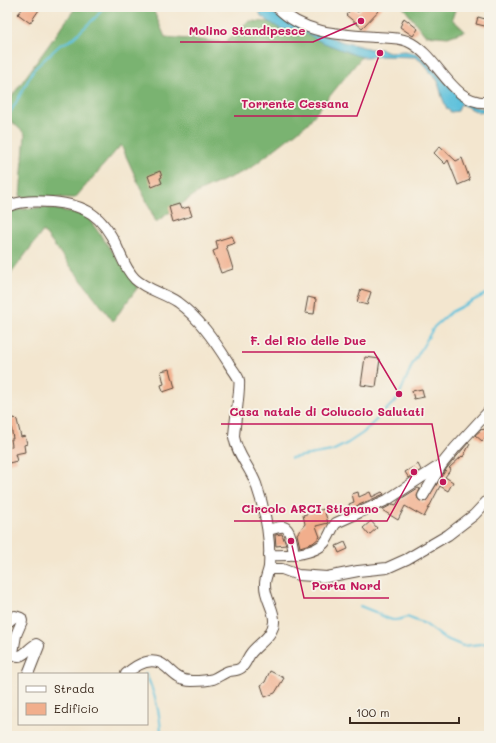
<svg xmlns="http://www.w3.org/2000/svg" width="496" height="743" font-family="Mali,sans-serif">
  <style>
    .forest { fill: #7ab371; stroke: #5a6e48 }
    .water { fill: #5ec1dc; stroke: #4c767d }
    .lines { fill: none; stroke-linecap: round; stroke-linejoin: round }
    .stream { stroke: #5ec1dc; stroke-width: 2 }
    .building { fill: #f1ae8c }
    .minor-casing { stroke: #574639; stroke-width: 12 }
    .minor { stroke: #fff; stroke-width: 10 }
    .leader { fill: none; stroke: #c2185b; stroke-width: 1.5 }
    .callout-dot { fill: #c2185b; stroke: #f7f3e8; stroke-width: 1.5 }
    .callout-label { font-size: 12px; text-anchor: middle; font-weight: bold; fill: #c2185b; stroke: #f7f3e8; stroke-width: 3.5; stroke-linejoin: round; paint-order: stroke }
  </style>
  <rect width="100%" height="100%" fill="#f7f3e8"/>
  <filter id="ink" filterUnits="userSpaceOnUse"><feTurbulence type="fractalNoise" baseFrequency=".025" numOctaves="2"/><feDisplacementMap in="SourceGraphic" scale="8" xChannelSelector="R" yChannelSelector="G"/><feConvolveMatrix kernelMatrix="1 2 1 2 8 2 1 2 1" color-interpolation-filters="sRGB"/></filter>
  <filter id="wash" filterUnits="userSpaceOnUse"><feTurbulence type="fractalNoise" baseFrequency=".012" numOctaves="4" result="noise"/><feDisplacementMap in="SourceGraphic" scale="16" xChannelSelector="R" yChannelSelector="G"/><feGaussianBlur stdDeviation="0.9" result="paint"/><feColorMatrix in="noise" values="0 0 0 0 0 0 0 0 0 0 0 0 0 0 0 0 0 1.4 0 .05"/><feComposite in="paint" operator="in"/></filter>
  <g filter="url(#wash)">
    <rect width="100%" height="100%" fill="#f3e6cf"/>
    <g class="forest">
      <polygon points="76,7 152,7 165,37 225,42 250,21 283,23 364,54 307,124 249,169 200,191 156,222 121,145 75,198 20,197 25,134 7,117 7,103"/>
      <polygon points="403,7 456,7 452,19 465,31 448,37 425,35"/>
      <polygon points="44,207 86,215 138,287 113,321 43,231 7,279 7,211"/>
    </g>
    <path class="water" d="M 258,7 L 267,7 L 272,13 L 290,22 L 343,42 L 371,49 L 380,49 L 390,52 L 405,51 L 418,54 L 463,100 C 471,106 478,109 489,108 L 489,111 L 478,112 L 461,104 L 460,105 L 458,111 L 451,112 L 447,109 L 442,97 L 438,81 L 421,61 L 415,57 L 383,56 L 363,57 L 355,55 L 319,41 L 308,34 L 292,29 L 284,30 L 277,27 L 261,16 Z"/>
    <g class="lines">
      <g class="stream">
        <polyline points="7,118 18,99 34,69 60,45 71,40 96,17 104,7"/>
        <polyline points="291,458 332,451 348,443 363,433 398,398 412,365 434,327 451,312 486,294"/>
        <path d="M 360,606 C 365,608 370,610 375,612 C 388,619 392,623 407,617 L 425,624 L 444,638 L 463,646 L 489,643"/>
        <polyline points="145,673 146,674"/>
        <path d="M 147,676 C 155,695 161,716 161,736"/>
      </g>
    </g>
    <g id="blocks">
      <g class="building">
        <polygon points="24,7 41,7 30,23 18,14"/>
        <polygon points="362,7 382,7 362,28 346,15 352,8 358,12"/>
        <polygon points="478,17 489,20 489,27 476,24"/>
        <polygon points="404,18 418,29 413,36 400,27"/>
        <polygon points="440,146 456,161 462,158 470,180 458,185 448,160 445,164 434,153"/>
        <polygon points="160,171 162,177 160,178 162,183 152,187 148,176"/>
        <polygon points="179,204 181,209 189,207 192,216 173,222 169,207"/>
        <polygon points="232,236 235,243 226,246 233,269 221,273 213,251 218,249 216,241"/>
        <polygon points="361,289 371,292 367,305 357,302"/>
        <polygon points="308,297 316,299 314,314 305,313"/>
        <polygon points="365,357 380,359 376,387 361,385"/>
        <polygon points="170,369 175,388 163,392 161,385 164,384 161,371"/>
        <polygon points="422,389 424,397 414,399 412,391"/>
        <polygon points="15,418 17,420 21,437 25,436 27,444 24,445 25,452 15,454 17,461 9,463 7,456 7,448 12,446 11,439 13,439 10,419"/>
        <polygon points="486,427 489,430 489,433 482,441 475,435 482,429 483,430"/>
        <polygon points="468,443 470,444 463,457 462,456 449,468 451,469 445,477 453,482 448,491 440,486 424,517 405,506 398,520 382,510 393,504 396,505 399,500 418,488 420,489 417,496 418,499 423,502 426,501 447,468"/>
        <polygon points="418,464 421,470 409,478 405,472"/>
        <polygon points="358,492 359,497 370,492 372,497 382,492 384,494 350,509 349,504 354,502 352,494"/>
        <polygon points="324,509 328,523 316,526 320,537 313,543 300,547 297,534 305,524 303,515"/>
        <polygon points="371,521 377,528 369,535 363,528"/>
        <polygon points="282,534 286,545 276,546 275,535"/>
        <polygon points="345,542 348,549 339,553 336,546"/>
        <polygon points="270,671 284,678 275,693 265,697 261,685 265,682"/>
      </g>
    </g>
  </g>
  <g filter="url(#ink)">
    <use href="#blocks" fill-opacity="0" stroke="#574639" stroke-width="1"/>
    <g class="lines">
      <defs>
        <g id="minor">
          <path d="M 277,7 C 303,34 341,35 376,37 C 386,38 397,37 407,41 C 439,55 451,106 489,102"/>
          <path d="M 7,207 C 19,200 38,201 52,202 C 86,205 102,215 117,247 C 122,258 126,270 135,279 C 147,290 164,293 177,302 C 199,318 214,340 228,362 C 231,368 237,374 239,380 C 241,385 234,428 234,437 C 237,455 250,467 256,484 C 265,510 271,539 269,567 C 268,573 265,578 265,584 C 264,598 275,609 274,622 C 273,636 259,643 251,653 C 247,658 246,664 241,668 C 237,671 233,670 229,671 C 223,673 218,677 213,679 C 206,681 198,681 192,681 C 179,681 174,674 166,667 C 153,655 137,664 126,674"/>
          <polyline points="423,496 442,464 455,448 489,411"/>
          <path d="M 268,530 C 273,529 280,526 284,527 C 291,529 293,548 294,555"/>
          <path d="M 269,555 C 284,556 315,555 325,542 C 330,536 331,529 336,523 L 387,500 L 442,464"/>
          <polyline points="269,569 282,569 298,575 327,577 358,571 387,568 407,559 448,535 474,515 489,499"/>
          <path d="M 7,623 L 15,616 L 21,618 L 22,621 L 16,635 L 13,653 C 21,662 28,648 36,644 L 39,646 L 28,674"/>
        </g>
      </defs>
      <use href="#minor" class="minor-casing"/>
      <use href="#minor" class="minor"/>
    </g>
  </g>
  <path class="leader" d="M361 21L313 42H180M380 53L357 116H234M399 394L374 352H242M443 482L432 424H221M414 472L387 521H234M291 541L304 598H389"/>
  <g class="callout-dot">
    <circle cx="361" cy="21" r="4"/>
    <circle cx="380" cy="53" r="4"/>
    <circle cx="399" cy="394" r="4"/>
    <circle cx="443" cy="482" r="4"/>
    <circle cx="414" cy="472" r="4"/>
    <circle cx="291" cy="541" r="4"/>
  </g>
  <g class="callout-label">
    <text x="247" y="35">Molino Standipesce</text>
    <text x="295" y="108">Torrente Cessana</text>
    <text x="308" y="345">F. del Rio delle Due</text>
    <text x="327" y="416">Casa natale di Coluccio Salutati</text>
    <text x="310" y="513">Circolo ARCI Stignano</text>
    <text x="346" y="590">Porta Nord</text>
  </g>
  <rect width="496" height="743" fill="none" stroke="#f7f3e8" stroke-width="24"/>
  <rect x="18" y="673" width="130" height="52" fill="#f7f3e8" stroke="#aca397"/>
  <rect x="26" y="686" width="20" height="6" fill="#ffffff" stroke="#aca397"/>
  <text x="54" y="693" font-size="12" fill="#3b2a1e">Strada</text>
  <rect x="26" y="703" width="20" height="12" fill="#f1ae8c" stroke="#aca397"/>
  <text x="54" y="713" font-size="12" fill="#3b2a1e">Edificio</text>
  <path d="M350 717v6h109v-6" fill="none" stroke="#3b2a1e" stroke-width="2"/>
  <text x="356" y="717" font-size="12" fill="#3b2a1e" stroke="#f7f3e8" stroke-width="3" paint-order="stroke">100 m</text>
</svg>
